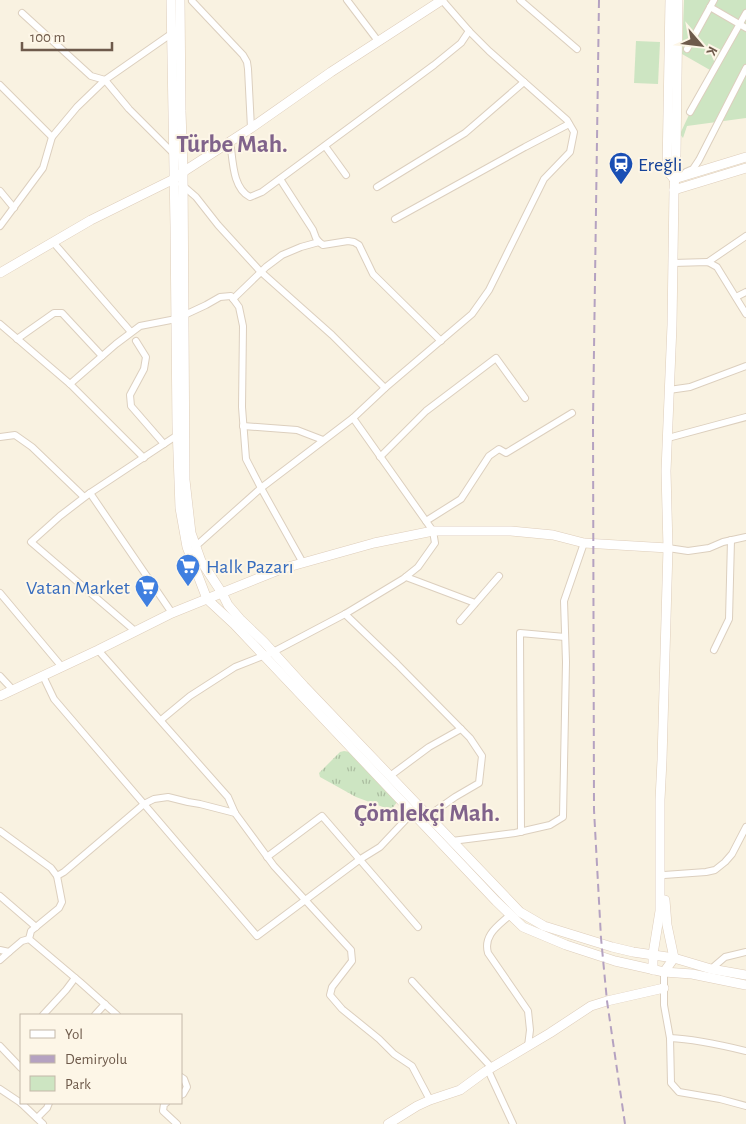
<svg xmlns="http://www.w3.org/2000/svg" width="746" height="1124" font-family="'Alegreya Sans',sans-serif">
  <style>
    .green { fill: #cde5c2 }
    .park { fill: url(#park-tufts) }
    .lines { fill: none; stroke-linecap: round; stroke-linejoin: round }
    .street-casing { stroke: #dccfbe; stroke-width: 8 }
    .secondary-casing { stroke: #decdba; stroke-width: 10 }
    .street { stroke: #fff; stroke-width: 6 }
    .secondary { stroke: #fff; stroke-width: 9 }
    .rail { stroke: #b5a2c1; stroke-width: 2; stroke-dasharray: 8 5; stroke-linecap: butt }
    .labels { text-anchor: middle; stroke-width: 4; stroke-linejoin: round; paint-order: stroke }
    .transit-label { font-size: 20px; fill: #164399; stroke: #fdf6e7; text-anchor: start }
    .shop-label { font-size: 20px; fill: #366cbe; stroke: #fdf6e7; text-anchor: start }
    .district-label { font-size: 25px; font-weight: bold; fill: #80638b; stroke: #fdf6e7 }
  </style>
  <defs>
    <pattern id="park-tufts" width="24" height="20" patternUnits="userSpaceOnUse" patternTransform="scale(1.25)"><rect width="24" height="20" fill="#cde5c2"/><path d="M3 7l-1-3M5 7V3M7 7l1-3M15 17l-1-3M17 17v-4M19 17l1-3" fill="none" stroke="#abbda0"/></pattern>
  </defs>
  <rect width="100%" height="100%" fill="#f9f2e1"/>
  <g class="green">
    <polygon points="684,0 746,0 746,118 687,126 683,138 680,134 710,70 682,54"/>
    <polygon points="636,41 660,42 658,84 634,83"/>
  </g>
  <polygon class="park" points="344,751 350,752 397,802 391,810 356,797 320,777 319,773 340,752"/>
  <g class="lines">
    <defs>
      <g id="street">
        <polyline points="347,0 378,41"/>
        <polyline points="520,0 577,49"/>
        <polyline points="192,1 243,55 247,62 248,69 251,128"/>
        <polyline points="710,7 746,28"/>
        <polyline points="22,13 91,76 105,80 129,109 174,154"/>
        <polyline points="687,49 714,0"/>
        <polyline points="0,85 52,137"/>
        <polyline points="690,112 746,13"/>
        <path d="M 230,141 C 233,159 232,188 250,197 L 262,192 L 434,65 L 461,43 L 469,31"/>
        <polyline points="325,146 346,175"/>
        <polyline points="686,172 693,169 699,160 746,68"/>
        <polyline points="280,179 313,230 316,238 319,242 323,245 348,241 354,242 359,245 373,274 441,341"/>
        <polyline points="181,184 196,197 218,225 260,271 332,335 385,388"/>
        <polyline points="377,187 465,133 524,82"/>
        <polyline points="0,191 14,208"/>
        <polyline points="395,219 525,147 569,124"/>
        <polyline points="0,226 43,168 52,137 77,107 105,80 171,34"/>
        <polyline points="53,242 131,332"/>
        <polyline points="708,262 746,236"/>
        <polyline points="673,263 708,262 717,267 746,314"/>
        <polyline points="736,297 746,292"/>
        <polyline points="233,299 266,267 282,255 301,247 319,242"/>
        <polyline points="0,324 70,384 144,458"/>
        <polyline points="17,339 54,313 62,313 102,356"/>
        <polyline points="136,341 146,357 144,369 130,395 131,406 164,444"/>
        <polyline points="70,384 116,344 140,326 176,319 206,305 220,297 231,296 239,307 243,326 242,407 246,459 261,488 303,563"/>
        <polyline points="669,390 690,387 746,366"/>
        <polyline points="243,426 297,430 323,440"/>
        <polyline points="0,437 15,435 32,447 84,497"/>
        <polyline points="668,438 746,417"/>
        <polyline points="380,457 426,411 496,358 525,398"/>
        <polyline points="90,493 172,613"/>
        <polyline points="426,521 461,499 489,456 499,449 506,453 572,413"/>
        <polyline points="196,546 261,488 353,418 385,388 472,314 489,290 544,179 570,152 574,132 567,120 489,51 469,31 442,0"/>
        <polyline points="668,548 688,551 709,548 723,542 746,537"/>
        <polyline points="406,577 475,603"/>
        <polyline points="0,593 62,667"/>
        <polyline points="345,614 397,664 470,738 482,756 479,783 455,797 428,816"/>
        <polyline points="460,621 499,576"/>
        <polyline points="135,631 31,542 60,516 90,493 179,434"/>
        <polyline points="98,650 228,797 235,813 274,866 351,950 352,961 332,987 330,995 342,1009 379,1039 394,1054 412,1066 430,1100"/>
        <polyline points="714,650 729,619 731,540"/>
        <polyline points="0,676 13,690"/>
        <polyline points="43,676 54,699 257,936 359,860 380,847 412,813"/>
        <polyline points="161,720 190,696 235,667 273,652 345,614 403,579 418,567 435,543 433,531 353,418"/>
        <polyline points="390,776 429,747 461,729"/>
        <polyline points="0,831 51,868 57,876 62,902 59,908 31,931 29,939 80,982 117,1015"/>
        <polyline points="521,832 520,633 565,637"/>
        <polyline points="452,841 515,833 550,825 563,817 566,662 564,601 584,543"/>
        <polyline points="267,857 322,816 418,927"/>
        <polyline points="664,875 706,872 715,870 725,862 732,854 746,827"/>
        <polyline points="57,876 64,872 144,804 154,799 168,797 188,802 200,804 235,813"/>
        <polyline points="0,896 36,927"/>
        <path d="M 510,915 C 498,926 483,935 488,953 L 528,1011 L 530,1030 L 528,1046"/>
        <polyline points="0,950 9,952 22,941 29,939"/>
        <polyline points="0,960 9,952"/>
        <polyline points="711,969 725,957 746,952"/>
        <polyline points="664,972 664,1005 670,1038 671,1083 679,1092 720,1099 746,1106"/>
        <polyline points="412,981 492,1068"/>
        <polyline points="43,1015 66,990 75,978"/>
        <polyline points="95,1015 105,1004"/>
        <path d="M 670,1038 C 695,1039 721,1045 746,1051"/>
        <polyline points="0,1046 21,1068"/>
        <polyline points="488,1070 513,1124"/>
        <polyline points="181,1077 184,1079 187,1087 183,1094 181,1095"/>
        <polyline points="0,1089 21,1103"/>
        <polyline points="21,1103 43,1124"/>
        <polyline points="166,1103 164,1104 163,1111 177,1124"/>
        <polyline points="37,1118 47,1108 49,1103"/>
      </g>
      <g id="secondary">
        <polyline points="171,0 175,226 177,426 180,508 187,547 207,599 234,624 496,901 523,927 566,945 615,961 664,972 692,974 746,985"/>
        <polyline points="180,0 181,111 183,172 185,480 191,533 201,561 222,593 228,605 240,619 264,642 304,686 520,912 544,926 612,947 633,952 674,958 711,969 746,975"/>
        <polyline points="670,0 667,170 674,179"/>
        <polyline points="674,179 746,157"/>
        <polyline points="674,190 746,168"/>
        <polyline points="0,273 91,220 174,179 183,172 251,128 331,72 442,0"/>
        <polyline points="0,696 98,650 172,613 281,569 374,543 433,531 511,531 553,535 584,543 668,548"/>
        <polyline points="653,970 653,954 660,911 660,800 662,760 668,548 666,471 672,325 674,190 676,154 678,0"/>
        <polyline points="664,972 674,958 667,925 665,900"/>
        <polyline points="388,1124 417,1106 430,1100 460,1090 486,1071 550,1033 591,1006 607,1001 664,988"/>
      </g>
    </defs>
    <use href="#street" class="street-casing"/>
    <use href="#secondary" class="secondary-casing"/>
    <use href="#street" class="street"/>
    <use href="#secondary" class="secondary"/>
    <polyline class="rail" points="599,0 593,420 594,810 601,938 607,1001 625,1124"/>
  </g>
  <defs>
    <symbol id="station-pin" viewBox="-11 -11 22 30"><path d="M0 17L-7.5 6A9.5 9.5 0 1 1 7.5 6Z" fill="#1a4fb4" stroke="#fdf6e7"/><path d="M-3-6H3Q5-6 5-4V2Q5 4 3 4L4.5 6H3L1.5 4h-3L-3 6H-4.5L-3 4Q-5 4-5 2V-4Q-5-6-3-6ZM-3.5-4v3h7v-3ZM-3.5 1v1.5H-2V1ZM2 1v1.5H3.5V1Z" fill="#fff"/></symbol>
    <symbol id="supermarket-pin" viewBox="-11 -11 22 30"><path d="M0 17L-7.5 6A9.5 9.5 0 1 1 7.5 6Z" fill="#3f7fe0" stroke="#fdf6e7"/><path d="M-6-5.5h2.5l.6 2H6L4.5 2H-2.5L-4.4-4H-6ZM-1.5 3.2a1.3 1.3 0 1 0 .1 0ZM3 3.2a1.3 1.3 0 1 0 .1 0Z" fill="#fff"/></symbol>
  </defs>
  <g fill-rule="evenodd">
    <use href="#station-pin" x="607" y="150" width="28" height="38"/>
    <use href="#supermarket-pin" x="174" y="552" width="28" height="38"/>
    <use href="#supermarket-pin" x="133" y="573" width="28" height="38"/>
  </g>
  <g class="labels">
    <g class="transit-label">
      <text x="638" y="171">Ereğli</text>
    </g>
    <g class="shop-label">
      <text x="206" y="573">Halk Pazarı</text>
      <text x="130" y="594" text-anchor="end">Vatan Market</text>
    </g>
    <g class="district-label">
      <text x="232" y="152">Türbe Mah.</text>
      <text x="427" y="821">Çömlekçi Mah.</text>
    </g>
  </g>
  <rect x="20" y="1014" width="162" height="90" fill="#fdf6e7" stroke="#c4b8a9"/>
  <rect x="30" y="1030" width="25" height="8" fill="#ffffff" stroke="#c4b8a9"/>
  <text x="65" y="1039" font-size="15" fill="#6e5a4b">Yol</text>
  <rect x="30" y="1055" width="25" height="8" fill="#b5a2c1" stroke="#c4b8a9"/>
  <text x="65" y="1064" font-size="15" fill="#6e5a4b">Demiryolu</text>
  <rect x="30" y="1076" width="25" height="15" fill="#cde5c2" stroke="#c4b8a9"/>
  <text x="65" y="1089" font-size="15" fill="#6e5a4b">Park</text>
  <g transform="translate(701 45) rotate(118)" stroke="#fdf6e7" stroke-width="4" paint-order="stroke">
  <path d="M0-4L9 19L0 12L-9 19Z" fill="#6e5a4b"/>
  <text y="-8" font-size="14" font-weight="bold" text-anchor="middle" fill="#6e5a4b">K</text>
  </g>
  <path d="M22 42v8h90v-8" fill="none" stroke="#6e5a4b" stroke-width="2.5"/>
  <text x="30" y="42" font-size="15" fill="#6e5a4b" stroke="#fdf6e7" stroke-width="4" paint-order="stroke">100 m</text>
</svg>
